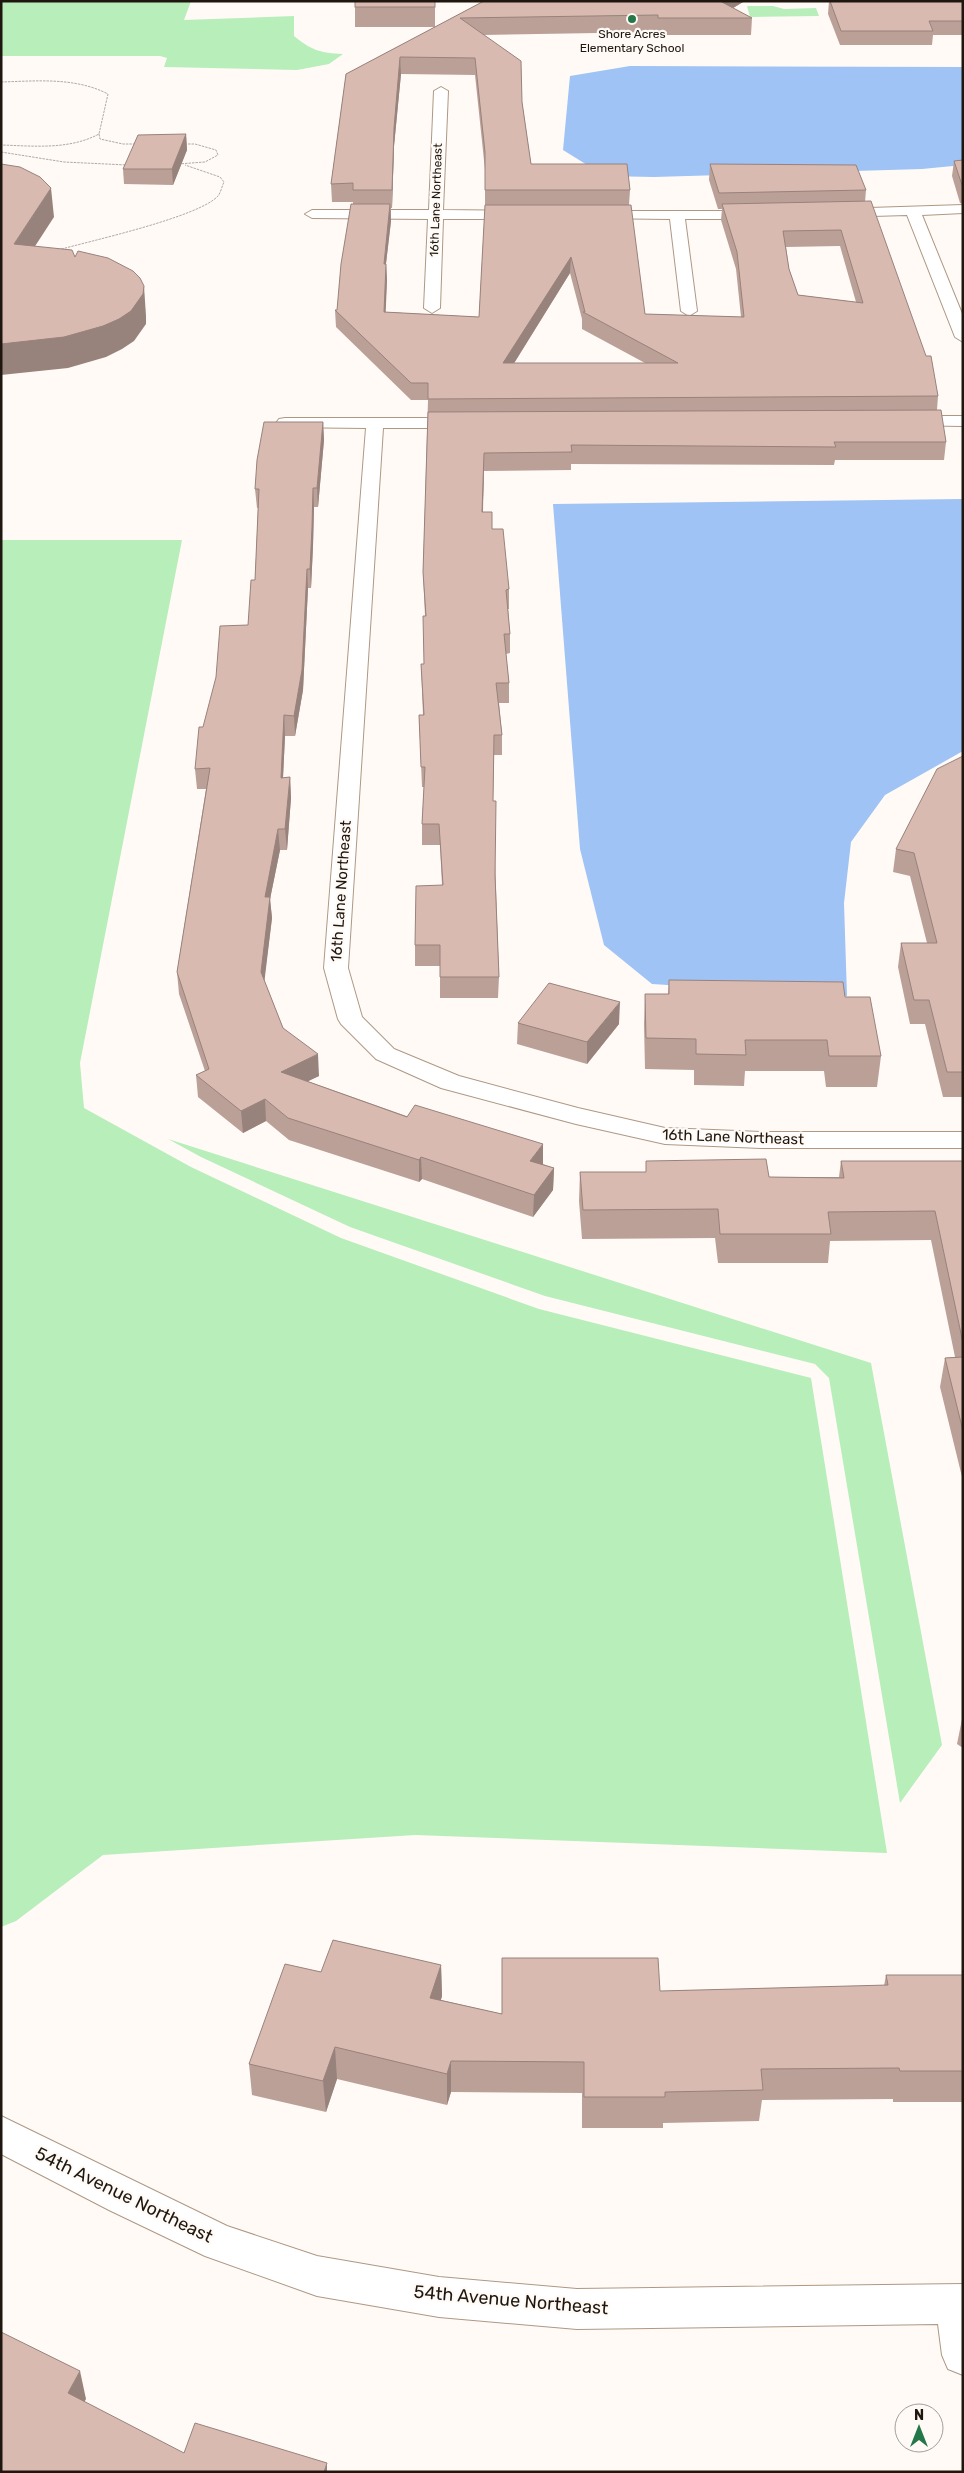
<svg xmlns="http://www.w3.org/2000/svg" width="964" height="2473" font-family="Rubik,sans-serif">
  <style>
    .green { fill: #b7eeba }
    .water { fill: #9ec3f4 }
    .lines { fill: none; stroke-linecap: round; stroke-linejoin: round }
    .street-casing { stroke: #ae9884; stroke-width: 2 }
    .path { stroke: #b0aaa5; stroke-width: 1; stroke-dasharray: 2.5 1; stroke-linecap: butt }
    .street { fill: #fff; fill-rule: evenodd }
    .wall { fill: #bba098; fill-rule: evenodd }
    .shaded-wall { fill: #98827c }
    .building { fill: #d9bab1; stroke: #98827c; fill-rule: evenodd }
    .poi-dot { fill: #247748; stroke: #fffaf6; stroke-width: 2 }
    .labels { text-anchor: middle; stroke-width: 4.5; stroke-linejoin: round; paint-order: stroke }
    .far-poi-label { font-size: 12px; fill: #1f170f; stroke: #fffaf6 }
    .far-street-label { font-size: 12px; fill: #1f170f; stroke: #fffaf6 }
    .street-label { font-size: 15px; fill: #1f170f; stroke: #fffaf6 }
    .near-street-label { font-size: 18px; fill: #1f170f; stroke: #fffaf6 }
  </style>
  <rect width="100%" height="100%" fill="#fffaf6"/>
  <g class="green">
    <path d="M 1,1 L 191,1 L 184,20 L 294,16 L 294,36 C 311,50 320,53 343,54 L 329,64 L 297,70 L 164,67 L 167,58 L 160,56 L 1,56 Z"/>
    <polygon points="747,6 773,6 784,9 816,8 819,16 750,17"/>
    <polygon points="1,540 182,540 80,1063 84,1108 191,1167 341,1238 539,1309 811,1378 887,1853 415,1835 103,1855 16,1921 1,1927"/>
    <polygon points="168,1139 871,1363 942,1745 900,1803 829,1378 815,1364 545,1296 350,1227 201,1157"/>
  </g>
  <g class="water">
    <polygon points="630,66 963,67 963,165 922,169 654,177 605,176 563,150 570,76"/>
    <polygon points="963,499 963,751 885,795 851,842 844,903 847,996 652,984 604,945 580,849 553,504"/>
  </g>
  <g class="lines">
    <defs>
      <g id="street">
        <polygon points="441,87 448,91 443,210 523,211 530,215 523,219 443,219 440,308 432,313 424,308 428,219 312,218 305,214 312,210 429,210 434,91"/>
        <polygon points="963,205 963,213 922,215 963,316 963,342 955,337 907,215 838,217 831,213 838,209"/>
        <polygon points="596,211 758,211 765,215 758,219 685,219 697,311 689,316 681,311 670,219 591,218 589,215"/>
        <polygon points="905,416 963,416 963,426 899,425 896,421 899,417"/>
        <polygon points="285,418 465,418 471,419 474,423 471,427 465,428 383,428 348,968 362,1017 394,1049 459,1076 578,1108 665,1128 761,1132 963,1132 963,1148 761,1148 665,1144 576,1124 441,1088 376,1059 341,1024 338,1019 324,968 366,428 279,427 276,423 279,419"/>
        <polygon points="1,2116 227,2226 317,2256 439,2277 577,2289 963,2284 963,2375 948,2369 942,2355 938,2324 577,2329 439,2317 317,2296 205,2256 109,2210 1,2154"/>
      </g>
    </defs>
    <use href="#street" class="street-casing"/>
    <g class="path">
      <path d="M 1,82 C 37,81 75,77 108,94 L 99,134 C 69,150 34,146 1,145"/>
      <polyline points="99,134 100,139 123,144 136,144"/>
      <polyline points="1,152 64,162 127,165"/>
      <polyline points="178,164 205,162 218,155 216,150 195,144 182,144"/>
      <path d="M 58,250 C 90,241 199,217 218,196 C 221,192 222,186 224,182 L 220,177 L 185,165"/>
    </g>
    <use href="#street" class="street"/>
  </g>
  <g class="wall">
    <path d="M 484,1 L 743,2 L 733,8 L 752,18 L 751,35 L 658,35 L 657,32 L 483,35 L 522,102 L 531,164 L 630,190 L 629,205 L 645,314 L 741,317 L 736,269 L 721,220 L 722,209 L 718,209 L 709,180 L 710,164 L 866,190 L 865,202 L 938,396 L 937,410 L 946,442 L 944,460 L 835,460 L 834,465 L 571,464 L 571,470 L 484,471 L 483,512 L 492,529 L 509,589 L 509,609 L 508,609 L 510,634 L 510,653 L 506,654 L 509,683 L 509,703 L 499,703 L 502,735 L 502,755 L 494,755 L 493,801 L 499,977 L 498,998 L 440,998 L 440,966 L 415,966 L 415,945 L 442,885 L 440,845 L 422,845 L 422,824 L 424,787 L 422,787 L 419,715 L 423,715 L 421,664 L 424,664 L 425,616 L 423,572 L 428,400 L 411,400 L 336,327 L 335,310 L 337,310 L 353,204 L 353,202 L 332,202 L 331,184 L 346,74 L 435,27 L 355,27 L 355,7 L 435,7 L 435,27 ZM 401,74 L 475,75 L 485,170 L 485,205 L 479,317 L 385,312 L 387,280 L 386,264 L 391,221 L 391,208 L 392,208 L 394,146 ZM 840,246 L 856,302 L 798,295 L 789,269 L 786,247 ZM 570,273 L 582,319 L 582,329 L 645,363 L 514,363 Z"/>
    <polygon points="829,1 963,1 963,35 933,35 932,45 840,45 828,14"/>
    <polygon points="186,134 187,150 173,185 124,184 123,169"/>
    <polygon points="963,160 963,204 960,203 952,176 954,161"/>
    <polygon points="323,422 324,440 318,507 314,507 313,546 311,588 308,588 303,690 295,736 285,736 283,778 290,777 291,798 287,850 280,850 270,899 272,918 264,980 283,1028 319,1076 307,1081 554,1168 553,1190 533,1217 422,1179 419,1182 289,1140 266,1121 243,1133 198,1097 196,1075 205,1071 179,994 177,972 206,789 197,789 195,769 203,727 248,625 255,580 258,508 257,508 255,489"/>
    <polygon points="963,756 963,1097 943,1097 925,1024 910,1024 898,967 901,943 927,943 910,876 893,872 896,849"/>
    <polygon points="669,980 845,997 881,1056 877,1087 826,1087 824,1071 745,1071 744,1086 694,1085 694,1070 645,1069 644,1024 645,994 668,994"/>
    <polygon points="518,1023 619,1024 587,1064 517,1044"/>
    <polygon points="646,1161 769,1177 839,1177 841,1161 963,1161 963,1481 940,1387 945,1358 955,1357 931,1240 830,1241 828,1263 718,1263 715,1238 582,1239 579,1201 580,1172 646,1172"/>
    <polygon points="963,1714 963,1748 957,1744"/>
    <polygon points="502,1958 660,1991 884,1986 886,1975 963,1975 963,2102 893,2102 893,2099 762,2100 759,2121 663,2123 663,2128 582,2128 582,2093 451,2092 447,2105 337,2079 326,2112 252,2095 249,2064 321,1972 441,1965 442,1996 441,2000 502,2014"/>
  </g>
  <g class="shaded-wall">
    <polygon points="719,1 743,1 743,2 718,17"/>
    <polygon points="400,57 401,74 394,146 392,208 392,190 394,128"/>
    <polygon points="186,134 187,150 173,185 172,169"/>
    <polygon points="51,188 54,217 17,274 14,244"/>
    <polygon points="390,204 391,221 384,280 384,264"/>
    <polygon points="571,257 570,273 503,381 503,363"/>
    <polygon points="386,264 387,280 385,329 384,312"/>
    <polygon points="144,286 146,316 146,324 134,341 122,349 106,357 68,368 1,375 1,344"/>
    <polygon points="323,422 324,440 318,507 317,488"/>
    <polygon points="484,453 484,471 482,531 482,512"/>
    <polygon points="313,488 314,507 313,546 311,588 310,569"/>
    <polygon points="307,569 308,588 303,690 295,736 294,716"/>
    <polygon points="284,715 285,736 282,798 281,778"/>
    <polygon points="290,777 291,798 287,850 285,829"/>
    <polygon points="278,829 280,850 270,899 272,918 263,993 261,972 265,897"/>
    <polygon points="620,1002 619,1024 587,1064 587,1042"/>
    <polygon points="318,1054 319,1076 282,1094 281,1072"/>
    <polygon points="265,1099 266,1121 243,1133 241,1111"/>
    <polygon points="543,1144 543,1166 530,1161"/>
    <polygon points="421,1157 422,1179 419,1182 419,1160"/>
    <polygon points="554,1168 553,1190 533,1217 534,1195"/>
    <polygon points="441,1965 442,1996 431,2029 430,1998"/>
    <polygon points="335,2047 337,2079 326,2112 323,2081"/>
    <polygon points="451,2061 451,2092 447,2105 447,2074"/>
    <polygon points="80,2371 86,2399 74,2420 68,2393"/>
    <polygon points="327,2463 327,2472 324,2472"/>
  </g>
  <g class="building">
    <rect x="355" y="1" width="80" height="6"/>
    <polygon points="484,1 720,1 752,18 658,18 658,15 460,18 521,61 522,102 531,164 627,164 630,190 485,190 485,152 475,58 400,57 394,128 392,190 353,190 353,183 331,184 346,74"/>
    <polygon points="830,1 963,1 963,21 929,21 933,31 841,31"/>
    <polygon points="186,134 172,169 123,169 138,135"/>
    <polygon points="963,160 963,188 954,161"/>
    <polygon points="1,164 20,167 40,177 51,188 14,244 72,250 75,257 78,251 108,258 133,271 140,278 144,286 143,294 131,311 119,319 103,326 64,337 1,344"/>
    <polygon points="710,164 856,165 866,190 719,193"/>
    <path d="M 871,201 L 926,356 L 931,356 L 938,396 L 428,399 L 428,383 L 411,383 L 335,310 L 337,310 L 341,264 L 351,204 L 390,204 L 384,264 L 386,264 L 384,312 L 479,317 L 485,205 L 631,205 L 645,314 L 744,317 L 737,252 L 722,204 ZM 841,230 L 863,303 L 798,295 L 789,269 L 783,231 ZM 571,257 L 585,312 L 583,312 L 678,363 L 503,363 Z"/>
    <polygon points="941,410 946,442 834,442 836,447 571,445 572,452 484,453 482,512 492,512 492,529 503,529 509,589 506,590 510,634 504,634 509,683 496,683 502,735 494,735 493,801 496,801 495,875 499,977 440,977 440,945 415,945 416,886 443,885 439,824 422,824 425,767 421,767 419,715 424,715 421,664 424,664 423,616 426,616 423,572 428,412"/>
    <polygon points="264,422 323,422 317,488 313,488 312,527 310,569 307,569 302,670 294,716 284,715 281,778 290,777 285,829 278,829 265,897 270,897 261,972 283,1028 318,1054 281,1072 407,1117 415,1105 543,1144 530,1161 554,1168 534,1195 421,1157 419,1160 288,1118 265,1099 241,1111 196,1075 209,1069 177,972 210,768 195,769 199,727 203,727 216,677 220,626 248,625 251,580 255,580 259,489 255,489 257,460"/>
    <polygon points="963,756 963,1072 947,1072 929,1000 914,1000 901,943 937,943 914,853 896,849 937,769"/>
    <polygon points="669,980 843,982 845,997 870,997 881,1056 829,1056 827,1040 745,1040 746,1055 696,1054 696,1039 646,1038 645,994 669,994"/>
    <polygon points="549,983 620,1002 587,1042 518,1023"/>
    <polygon points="766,1159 769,1177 844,1178 841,1161 963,1161 963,1343 935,1211 828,1212 831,1234 720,1234 718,1209 583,1210 580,1172 646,1172 646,1161"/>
    <polygon points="963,1357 963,1431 945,1358"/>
    <polygon points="333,1940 441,1965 430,1998 502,2014 502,1958 658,1958 660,1991 888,1985 886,1975 963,1975 963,2071 900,2071 899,2068 761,2069 763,2090 665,2092 665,2097 584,2097 584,2062 451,2061 447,2074 335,2047 323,2081 249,2064 285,1964 321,1972"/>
    <polygon points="1,2332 80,2371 68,2393 184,2453 195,2423 327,2463 324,2472 1,2472"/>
  </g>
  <circle class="poi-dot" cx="632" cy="19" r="5"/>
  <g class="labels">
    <g class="far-poi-label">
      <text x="632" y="38">Shore Acres<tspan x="632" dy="14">Elementary School</tspan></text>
    </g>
    <g class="far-street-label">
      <text transform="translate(436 200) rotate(-88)" y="4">16th Lane Northeast</text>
    </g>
    <g class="street-label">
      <text transform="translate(341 891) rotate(-86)" y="5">16th Lane Northeast</text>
      <text transform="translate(733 1137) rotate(2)" y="5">16th Lane Northeast</text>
    </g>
    <g class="near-street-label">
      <text transform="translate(124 2195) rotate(26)" y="6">54th Avenue Northeast</text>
      <text transform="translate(511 2300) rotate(5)" y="6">54th Avenue Northeast</text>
    </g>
  </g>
  <rect width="964" height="2473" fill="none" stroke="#1f170f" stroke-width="5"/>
  <g transform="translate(919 2428)"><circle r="24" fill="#fffaf6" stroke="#a59f9a"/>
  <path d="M0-4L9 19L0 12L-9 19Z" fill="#247748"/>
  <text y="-8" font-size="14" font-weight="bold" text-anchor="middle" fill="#1f170f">N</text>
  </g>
</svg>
